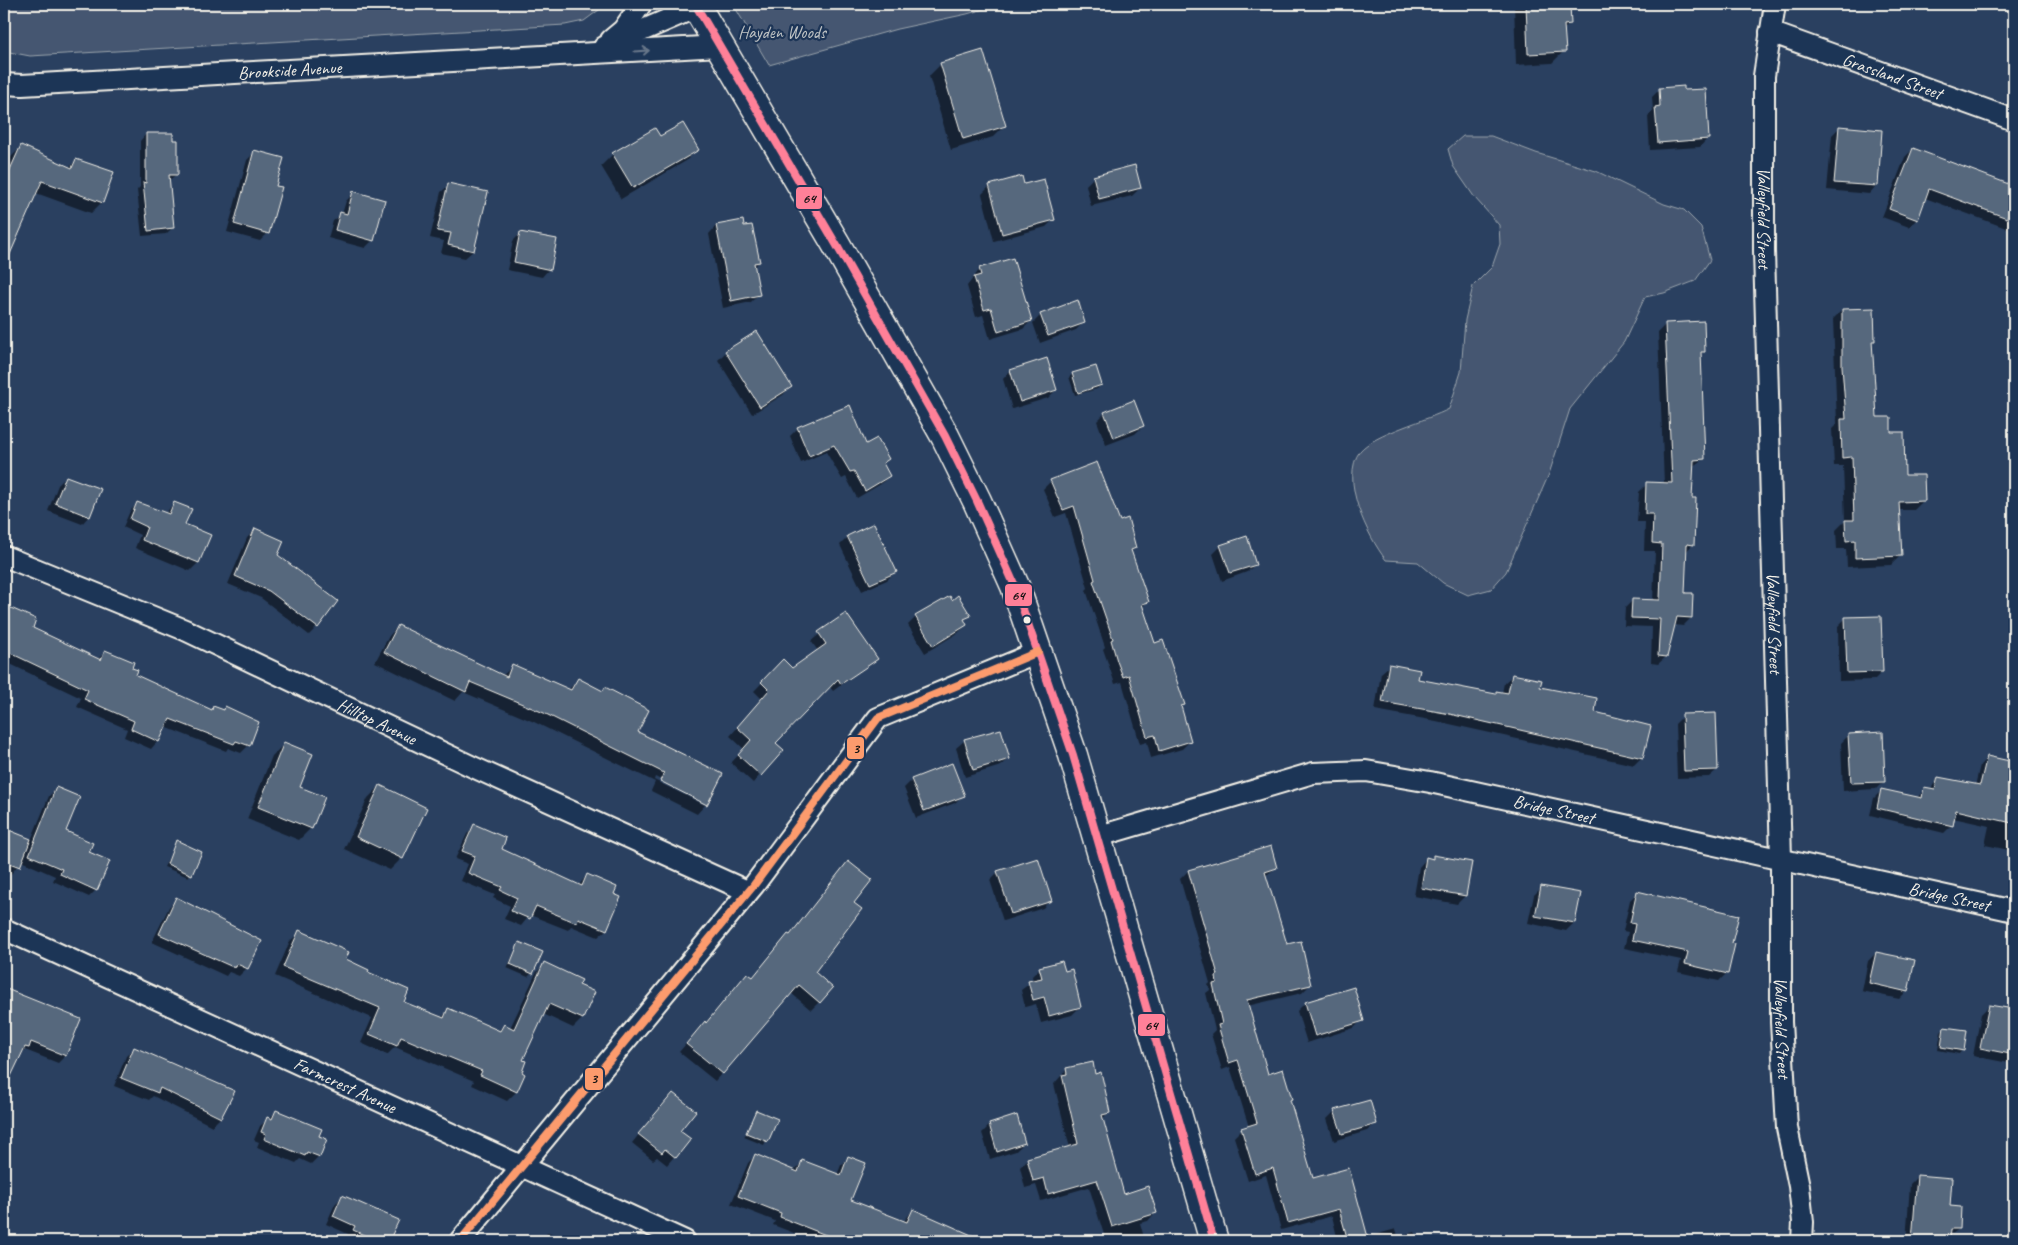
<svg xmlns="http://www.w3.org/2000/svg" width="2018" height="1245" font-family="Caveat,sans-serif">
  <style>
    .green { fill: #445771; stroke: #9ca4ac }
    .shadow { fill: #0007; fill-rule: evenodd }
    .building { fill: #56677d; stroke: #f4f1e8 }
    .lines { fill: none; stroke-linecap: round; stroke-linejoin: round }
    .street-casing { stroke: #f4f1e8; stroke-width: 24 }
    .primary-casing { stroke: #f4f1e8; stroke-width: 31 }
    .street { stroke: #1d3557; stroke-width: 20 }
    .primary { stroke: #1d3557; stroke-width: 28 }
    .bus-1-casing { stroke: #1d3557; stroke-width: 11 }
    .bus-2-casing { stroke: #1d3557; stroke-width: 11 }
    .bus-1 { stroke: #ff8098; stroke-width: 8 }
    .bus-2 { stroke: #fc9b6d; stroke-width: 8 }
    .oneway { stroke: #68778a }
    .bus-dot { fill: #f4f1e8; stroke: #1d3557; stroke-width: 2 }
    .labels { text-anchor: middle; stroke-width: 4.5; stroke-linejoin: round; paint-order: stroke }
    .park-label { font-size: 18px; fill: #bfc3c4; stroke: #1d3557 }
    .street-label { font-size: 18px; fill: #f4f1e8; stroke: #1d3557 }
    .line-badge { stroke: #1d3557; stroke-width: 2 }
    .pale-badge-label { font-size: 14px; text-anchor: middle; font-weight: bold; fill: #111 }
  </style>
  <rect width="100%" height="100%" fill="#2a4060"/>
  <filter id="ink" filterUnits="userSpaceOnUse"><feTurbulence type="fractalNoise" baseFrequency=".02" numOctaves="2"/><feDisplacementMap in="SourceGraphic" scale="10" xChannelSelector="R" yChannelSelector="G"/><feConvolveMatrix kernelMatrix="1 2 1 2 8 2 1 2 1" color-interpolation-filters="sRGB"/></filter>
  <g filter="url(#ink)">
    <g class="green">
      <polygon points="4,4 607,4 584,21 565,25 30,56 4,51"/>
      <polygon points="733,4 1001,4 967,14 897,29 769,65"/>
      <path d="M 1463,136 L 1491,136 L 1536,153 L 1596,171 L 1664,204 L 1684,210 L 1701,227 L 1710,260 L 1695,281 L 1664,293 L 1645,297 L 1624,342 L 1570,409 L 1549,474 L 1506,572 L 1491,589 L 1468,595 L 1443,583 L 1418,562 L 1386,560 C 1368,537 1339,479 1360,451 C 1374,434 1428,420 1449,409 L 1461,372 L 1465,320 L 1473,286 L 1492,267 L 1500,244 L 1499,225 L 1475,198 L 1453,166 L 1448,149 Z"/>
    </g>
    <g class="shadow">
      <polygon points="1514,4 1569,4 1570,24 1563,30 1564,51 1552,63 1516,65"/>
      <polygon points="941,64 1005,125 993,137 951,150 929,76"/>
      <polygon points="1660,89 1707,139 1700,147 1650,150 1648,116 1653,111 1652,97"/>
      <polygon points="1840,127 1876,186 1869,194 1827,190 1832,135"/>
      <polygon points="146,134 177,174 168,181 172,228 166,234 142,236 137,190 140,187 140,141"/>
      <polygon points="659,138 697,149 686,161 621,199 601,166 613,154"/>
      <polygon points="21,147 69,168 76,160 102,202 91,213 36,193 11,248 4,256 4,172 10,158"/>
      <polygon points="1913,149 2014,187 2014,231 1925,198 1917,219 1909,227 1882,217 1905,157"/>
      <polygon points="255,152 275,186 268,233 260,241 227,232 247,160"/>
      <polygon points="1094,177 1140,188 1132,196 1091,206 1086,185"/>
      <polygon points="449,185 473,251 465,258 441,253 444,241 430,238 441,192"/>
      <polygon points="990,186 1023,186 1054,219 1046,227 994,241 982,194"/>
      <polygon points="354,193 373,240 365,248 328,238 333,221 342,214 346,201"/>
      <polygon points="716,226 759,262 754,267 759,294 751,302 723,308 709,234"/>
      <polygon points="521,233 549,269 542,277 507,270 513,241"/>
      <polygon points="980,269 1031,321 1023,329 990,339 983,315 976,317 967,286"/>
      <polygon points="1842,310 1874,340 1871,343 1876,418 1890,433 1904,477 1923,501 1914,510 1898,510 1900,556 1891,565 1847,567 1846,549 1837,549 1836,530 1845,521 1843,466 1834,466 1832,429 1837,424 1833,319"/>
      <polygon points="1041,315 1084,322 1076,330 1040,343 1033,323"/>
      <polygon points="1666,324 1704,351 1700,355 1703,459 1692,467 1693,544 1686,552 1683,594 1691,618 1683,626 1674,625 1666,657 1658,664 1651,663 1652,627 1624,626 1625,608 1633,600 1653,601 1655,551 1644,551 1645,522 1637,522 1639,492 1647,484 1664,484 1658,332"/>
      <polygon points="726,352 790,387 783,395 752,414 718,360"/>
      <polygon points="1010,371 1056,390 1048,398 1012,409 1003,379"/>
      <polygon points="1073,374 1101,385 1097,389 1075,395 1069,377"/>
      <polygon points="1105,413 1143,426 1135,434 1106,445 1097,421"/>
      <polygon points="798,428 866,446 888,459 882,465 889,476 881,484 857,498 846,477 842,479 826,452 801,463 790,436"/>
      <polygon points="66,477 89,516 82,524 48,511 58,485"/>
      <polygon points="1051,481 1119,522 1135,548 1130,553 1147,602 1142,607 1154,644 1183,704 1180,707 1190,741 1182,749 1151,758 1147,742 1140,744 1122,682 1115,684 1110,669 1103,649 1105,647 1086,590 1088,588 1066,513 1055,517 1043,489"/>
      <polygon points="138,503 165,514 174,503 198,563 190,571 135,548 140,535 123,527 130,511"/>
      <polygon points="255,530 276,555 317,627 309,635 261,598 228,584 247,538"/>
      <polygon points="848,537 895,572 887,580 862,591 840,545"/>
      <polygon points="1221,546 1255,565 1247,572 1222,581 1213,554"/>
      <polygon points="951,601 969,615 963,621 966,625 958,633 925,653 908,625 916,617"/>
      <polygon points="4,607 35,620 31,628 97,660 106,651 130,668 134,676 210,711 214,707 222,711 225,708 249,745 241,753 228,748 226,751 165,727 158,741 151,749 124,737 127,729 77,707 81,698 8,663 4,666"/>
      <polygon points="845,614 876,659 833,691 829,686 774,743 760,775 753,783 731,763 744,749 730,736 762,699 754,691 783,661 791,670 818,651 811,641"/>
      <polygon points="1846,618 1882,672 1874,680 1839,681 1838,626"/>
      <path d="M 398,626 L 502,676 L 513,666 L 568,690 L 578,680 L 602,692 L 605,689 L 647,711 L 636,732 L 721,775 L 706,804 L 697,814 L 651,791 L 655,782 L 534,722 L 463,692 L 455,701 L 375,662 L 389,636 ZM 655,777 L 705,802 L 705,805 L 654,780 Z"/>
      <polygon points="1389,666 1417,680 1494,695 1497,692 1502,693 1504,683 1512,676 1593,713 1642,757 1634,765 1436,721 1375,710 1381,673"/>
      <polygon points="1683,716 1717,770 1709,777 1677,778 1675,724"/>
      <polygon points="1000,730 1009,759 1001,766 965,777 956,748 964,741"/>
      <polygon points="1849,735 1884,781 1876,789 1843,791 1841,743"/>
      <polygon points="284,744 311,828 299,840 247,819 272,756"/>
      <polygon points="1987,758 2014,764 2014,851 1985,845 1989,826 1953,818 1951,826 1944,833 1870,815 1874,798 1881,791 1917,798 1925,789 1930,790 1938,778 1975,786 1980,765"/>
      <polygon points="912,780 963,795 955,803 916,818 904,788"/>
      <polygon points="380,786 402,858 390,870 344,849 368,798"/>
      <polygon points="56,789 64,832 88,853 96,890 89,897 53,881 55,876 21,861 11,874 4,872 4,829 31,840 49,796"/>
      <polygon points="475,826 500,850 578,886 587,875 606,930 598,937 571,926 568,930 530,915 521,926 504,919 510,906 493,898 495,895 461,881 468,864 455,859 467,834"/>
      <polygon points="177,842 191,874 188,877 164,867"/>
      <polygon points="1270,847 1276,868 1265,876 1286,945 1310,985 1302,993 1247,1006 1267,1075 1289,1101 1312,1179 1367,1237 1396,1229 1398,1236 1415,1232 1417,1241 1338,1241 1332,1216 1281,1230 1266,1175 1248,1181 1234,1137 1242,1129 1249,1127 1230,1067 1222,1070 1211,1034 1215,1030 1206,993 1210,990 1208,985 1210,983 1180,879 1188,871"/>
      <polygon points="1434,857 1465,896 1457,904 1414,896 1419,867 1426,859 1431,860"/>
      <polygon points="848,862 813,972 819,1002 811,1010 791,993 715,1081 679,1052 697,1031 752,978 789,936"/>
      <polygon points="998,872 1050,900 1043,908 1003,921 990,880"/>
      <polygon points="1542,887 1574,923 1566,931 1528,923 1534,895"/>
      <polygon points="1638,892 1730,944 1727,973 1719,981 1678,972 1681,960 1624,948 1628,932 1623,931 1630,900"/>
      <polygon points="177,899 260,942 247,968 239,976 229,972 226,976 152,942 169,907"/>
      <polygon points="300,932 367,973 402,1002 441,1018 449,1010 498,1031 504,1025 510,1028 536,973 545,963 578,986 594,993 582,1019 573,1028 543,1014 522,1060 516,1092 507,1101 472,1085 474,1081 395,1047 387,1055 361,1043 372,1018 275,976 290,941"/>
      <polygon points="519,943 532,973 528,977 507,968"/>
      <polygon points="1876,953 1907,991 1899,999 1862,991 1868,961"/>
      <polygon points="1040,968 1080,1007 1072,1015 1041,1023 1036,1004 1025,1007 1021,990 1033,981 1032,976"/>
      <polygon points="4,988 79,1020 65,1056 58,1063 25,1050 15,1057 4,1051"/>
      <polygon points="1353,989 1362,1020 1354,1028 1307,1043 1297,1011 1305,1003"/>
      <polygon points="1989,1006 2014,1011 2014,1064 1973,1056 1981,1014"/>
      <polygon points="1945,1028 1962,1050 1959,1054 1938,1050 1941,1032"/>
      <polygon points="134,1049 233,1092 220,1118 212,1126 153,1096 149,1100 114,1086 126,1056"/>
      <polygon points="1067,1069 1095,1075 1109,1112 1102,1119 1123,1196 1155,1213 1148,1221 1140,1223 1145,1241 1106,1241 1089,1187 1041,1201 1036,1185 1025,1188 1020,1167 1027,1160 1070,1148 1054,1084"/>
      <polygon points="665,1102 679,1131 689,1139 667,1165 657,1157 653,1160 632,1143"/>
      <polygon points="1335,1111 1375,1124 1367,1131 1334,1141 1327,1119"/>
      <polygon points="276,1112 317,1136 319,1156 311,1164 300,1159 296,1163 257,1147 259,1142 254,1140 260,1126"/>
      <polygon points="757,1112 776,1120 764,1145 744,1137"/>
      <polygon points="990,1125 1024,1143 1016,1151 990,1159 982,1133"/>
      <polygon points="4,1135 9,1137 4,1150"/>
      <polygon points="755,1156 794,1171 803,1161 837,1175 841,1165 849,1158 849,1200 903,1222 913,1210 972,1237 969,1241 815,1241 773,1225 775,1221 731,1204 748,1163"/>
      <polygon points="1918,1176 1949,1208 1959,1229 1949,1236 1948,1241 1906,1241 1910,1184"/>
      <polygon points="343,1196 397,1220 388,1241 352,1241 346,1238 348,1234 326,1224 335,1204"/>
      <polygon points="548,1232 569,1241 540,1241"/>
    </g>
    <g class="building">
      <polygon points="1526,4 1570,4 1571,24 1564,25 1566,52 1528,54"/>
      <polygon points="983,50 1006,126 963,139 940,63"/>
      <polygon points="1684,86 1684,90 1706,89 1709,139 1658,143 1655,107 1660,106 1659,88"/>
      <polygon points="683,123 699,150 633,188 612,153 655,128 660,136"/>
      <polygon points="1839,126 1882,130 1878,186 1834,183"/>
      <polygon points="146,133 173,133 173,140 178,140 178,175 169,175 174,228 148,231 143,182 146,183"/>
      <polygon points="21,145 72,168 76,159 114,172 103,203 42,181 4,268 4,183"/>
      <polygon points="1913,148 2014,186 2014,198 2007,218 1929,189 1918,220 1889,209"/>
      <polygon points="254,150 284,158 276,186 282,187 269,234 234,224"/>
      <polygon points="1135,165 1141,188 1099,199 1093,176"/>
      <polygon points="1022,176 1024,184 1044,179 1055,220 1002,234 989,185"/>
      <polygon points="448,183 488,192 474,251 448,245 451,233 437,231"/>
      <polygon points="353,191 385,200 374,241 335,230 340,212 347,214"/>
      <polygon points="743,220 744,226 752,225 760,262 754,263 760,295 731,301 716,225"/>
      <polygon points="520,232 557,239 551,270 514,262"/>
      <polygon points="1013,258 1032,321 998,332 991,308 984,310 974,277 981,275 979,268"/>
      <polygon points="1078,300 1085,323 1048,336 1040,314"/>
      <polygon points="1874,308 1875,341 1872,341 1877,417 1891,417 1891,432 1904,432 1905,475 1924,475 1925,501 1899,502 1902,556 1855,558 1855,540 1846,541 1845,520 1854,520 1852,457 1842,458 1841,419 1846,419 1842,366 1842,309"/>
      <polygon points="1704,321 1705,352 1701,352 1705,459 1694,460 1692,498 1696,498 1694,545 1687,544 1685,593 1693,593 1692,618 1677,617 1667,657 1658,656 1660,619 1631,618 1632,599 1660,600 1662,544 1652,543 1653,514 1645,514 1646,482 1672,483 1665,323"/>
      <polygon points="757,331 792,387 760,407 725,351"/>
      <polygon points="1047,358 1057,390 1020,402 1010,370"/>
      <polygon points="1096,366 1102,385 1078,393 1072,373"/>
      <polygon points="1134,400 1144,426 1114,438 1104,412"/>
      <polygon points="850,405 866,444 877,438 889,459 883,463 890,476 865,491 854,471 850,472 834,445 809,456 797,427"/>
      <polygon points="1097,462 1120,521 1128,518 1136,548 1131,550 1149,602 1142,604 1155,643 1163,640 1185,705 1181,706 1191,741 1159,751 1155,735 1147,737 1129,675 1123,677 1117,661 1111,640 1113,639 1093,581 1095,580 1074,506 1063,510 1050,480"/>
      <polygon points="66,476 101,489 90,517 55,503"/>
      <polygon points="137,502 169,514 174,502 192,509 185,524 211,535 199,563 142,540 147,527 130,519"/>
      <polygon points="874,523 897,572 870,584 847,536"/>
      <polygon points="255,528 284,541 278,555 338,601 318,628 269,591 235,576"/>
      <polygon points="1247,536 1256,565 1230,573 1220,545"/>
      <polygon points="958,595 971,616 964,619 967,625 933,646 915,616 950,596 952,600"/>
      <polygon points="4,605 36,619 33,628 101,660 105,650 134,662 132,668 138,670 136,675 212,710 213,706 224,710 225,706 259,722 250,746 236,741 234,744 170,719 159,742 131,729 134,721 84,699 88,690 4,650"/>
      <polygon points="846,613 878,659 841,684 838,679 776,743 784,750 761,776 738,755 751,740 737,727 769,690 761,682 783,659 792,668 826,644 818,632"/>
      <polygon points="1881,616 1883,672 1847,673 1845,617"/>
      <polygon points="398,625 507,677 512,664 571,690 578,678 603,691 605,687 649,710 638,732 723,774 707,805 660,781 664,773 544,713 470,682 466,692 384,652"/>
      <polygon points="1389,664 1420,670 1418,679 1496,694 1496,691 1508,693 1512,674 1542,680 1540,687 1597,698 1595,712 1651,726 1643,758 1445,713 1382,702"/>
      <polygon points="1716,713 1718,770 1684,771 1682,714"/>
      <polygon points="1001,729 1010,759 973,770 964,739"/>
      <polygon points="1883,732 1885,782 1851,783 1848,734"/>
      <polygon points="284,742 313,754 300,787 325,797 312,829 258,807"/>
      <polygon points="1987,756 2014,762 2014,812 2012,823 1956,810 1953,826 1877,808 1881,789 1922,798 1924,787 1935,789 1938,777 1980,785"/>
      <polygon points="952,763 965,796 924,811 911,779"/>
      <polygon points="380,785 427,808 403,859 356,837"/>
      <polygon points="56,787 80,797 66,831 93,843 89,852 110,861 97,891 60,874 62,869 29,855"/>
      <polygon points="474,824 506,838 502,849 582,886 587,874 617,887 614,894 621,897 607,930 578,918 577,923 536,906 530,919 511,911 517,898 500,890 502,887 468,873 475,856 462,851"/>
      <polygon points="4,828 31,839 20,867 4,861"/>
      <polygon points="176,840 202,852 192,875 167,864"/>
      <polygon points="1271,846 1277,868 1265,872 1287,944 1301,941 1311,985 1247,1000 1268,1074 1283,1069 1292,1099 1290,1100 1313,1178 1349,1168 1369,1241 1348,1241 1339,1209 1288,1223 1273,1168 1255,1174 1241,1128 1257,1123 1238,1060 1229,1063 1218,1025 1222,1024 1213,984 1217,983 1216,976 1218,975 1188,870"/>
      <polygon points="1433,855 1472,862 1466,896 1421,888 1426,857 1433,859"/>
      <polygon points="1038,858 1052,901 1011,914 997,871"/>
      <polygon points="848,861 872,880 854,903 862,909 815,972 833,988 820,1003 799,985 723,1074 686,1044 705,1021 706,1023 747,973 753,977 788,934 790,935"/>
      <polygon points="1541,886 1581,893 1575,923 1535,916"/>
      <polygon points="1637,891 1739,915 1732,943 1735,944 1728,974 1685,964 1688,952 1632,940 1635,924 1630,923"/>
      <polygon points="176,897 262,941 248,969 237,964 235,968 159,934"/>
      <polygon points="299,930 349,952 346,959 369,970 368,972 409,990 404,1002 444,1018 448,1008 500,1031 504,1024 514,1029 544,962 582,980 579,985 595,992 583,1019 549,1004 523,1060 526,1061 522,1072 525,1074 517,1092 480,1075 482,1071 401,1037 397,1046 369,1034 380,1008 283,967"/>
      <polygon points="519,942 543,952 533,974 510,964"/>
      <polygon points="1876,952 1915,960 1908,992 1869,983"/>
      <polygon points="1062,961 1065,971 1072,969 1081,1007 1049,1016 1044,997 1033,1000 1028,981 1042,978 1039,967"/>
      <polygon points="1354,987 1364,1021 1315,1036 1305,1002"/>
      <polygon points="4,988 81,1019 66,1056 31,1042 29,1048 25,1047 4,1091"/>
      <polygon points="1989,1005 2014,1009 2014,1030 2010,1054 1980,1048"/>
      <polygon points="1944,1027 1967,1030 1964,1051 1941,1047"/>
      <polygon points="134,1047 235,1091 221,1118 160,1088 158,1093 121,1078"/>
      <polygon points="1093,1062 1095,1074 1101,1072 1107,1098 1110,1113 1102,1115 1124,1194 1148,1186 1157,1213 1112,1227 1097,1180 1048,1194 1044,1178 1033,1181 1027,1158 1078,1144 1062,1075 1067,1074 1066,1068"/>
      <polygon points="673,1093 696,1111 680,1131 691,1139 676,1158 665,1149 662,1153 638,1134"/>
      <polygon points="1370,1100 1377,1124 1342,1134 1334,1110"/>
      <polygon points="276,1110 322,1129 319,1136 327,1139 320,1157 307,1152 305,1156 264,1139 266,1134 261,1132 267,1117 272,1119"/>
      <polygon points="756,1110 778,1119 768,1142 746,1133"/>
      <polygon points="1017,1115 1025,1143 997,1152 989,1124"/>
      <polygon points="755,1154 798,1172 802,1160 841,1175 848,1156 866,1163 851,1200 907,1222 913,1209 985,1241 841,1241 780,1217 781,1213 738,1196"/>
      <polygon points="1917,1175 1952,1178 1950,1206 1961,1207 1960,1229 1951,1229 1950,1241 1912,1241"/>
      <polygon points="342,1195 399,1220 389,1241 377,1241 353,1230 355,1226 333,1216"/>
    </g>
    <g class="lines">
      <defs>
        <g id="street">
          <path id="s1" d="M 1775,4 L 1764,76 L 1764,251 L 1781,859 L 1781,1022 L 1787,1128 L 1799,1186 L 1803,1222 L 1802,1241"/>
          <path id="s2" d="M 1770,32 L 2014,120"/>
          <polyline points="611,40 623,30 641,4"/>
          <polyline points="604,47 697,7"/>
          <path id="s3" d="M 4,84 L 22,85 L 720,46"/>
          <path id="s4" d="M 4,556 L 185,630 L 473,767 L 747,891"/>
          <path id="s5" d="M 1096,837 L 1313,773 L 1366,771 L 1430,782 L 2014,911"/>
          <path id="s6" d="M 4,929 L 685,1241"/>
          <polyline points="460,1241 754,885 878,718 1038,652"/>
        </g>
        <polyline id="primary" points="695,4 836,244 945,436 977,501 1015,586 1073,755 1214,1241"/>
      </defs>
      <use href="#street" class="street-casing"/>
      <use href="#primary" class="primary-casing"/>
      <use href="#street" class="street"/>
      <use href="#primary" class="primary"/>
      <defs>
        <polyline id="bus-1" points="695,4 836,244 945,436 977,501 1015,586 1073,755 1214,1241"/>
        <polyline id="bus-2" points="460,1241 754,885 878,718 1038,652"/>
      </defs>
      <use href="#bus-1" class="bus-1-casing"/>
      <use href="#bus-2" class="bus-2-casing"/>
      <use href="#bus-1" class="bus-1"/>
      <use href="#bus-2" class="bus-2"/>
    </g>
    <defs><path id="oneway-shaft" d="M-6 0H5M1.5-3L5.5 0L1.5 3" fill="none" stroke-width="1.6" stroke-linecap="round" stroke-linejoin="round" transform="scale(1.25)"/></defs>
    <use class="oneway" href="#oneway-shaft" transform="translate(642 51) rotate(-4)"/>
  </g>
  <circle class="bus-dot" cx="1027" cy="620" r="4.5"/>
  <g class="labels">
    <g class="park-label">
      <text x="782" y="38">Hayden Woods</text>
    </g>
    <g class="street-label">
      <text dy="6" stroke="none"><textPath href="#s3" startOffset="286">Brookside Avenue</textPath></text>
      <text dy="6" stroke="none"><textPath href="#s2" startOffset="130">Grassland Street</textPath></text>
      <text dy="6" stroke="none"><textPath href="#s1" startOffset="215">Valleyfield Street</textPath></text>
      <text dy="6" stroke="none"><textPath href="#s1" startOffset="620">Valleyfield Street</textPath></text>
      <text dy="6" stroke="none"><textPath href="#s4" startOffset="408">Hilltop Avenue</textPath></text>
      <text dy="6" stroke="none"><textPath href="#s5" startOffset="471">Bridge Street</textPath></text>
      <text dy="6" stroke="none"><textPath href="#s5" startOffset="876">Bridge Street</textPath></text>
      <text dy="6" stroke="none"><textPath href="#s1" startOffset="1025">Valleyfield Street</textPath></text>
      <text dy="6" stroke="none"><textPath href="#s6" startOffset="375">Farmcrest Avenue</textPath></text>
    </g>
  </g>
  <g class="line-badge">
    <rect x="795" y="186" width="28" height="24" rx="5" fill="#ff8098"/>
    <rect x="1004" y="583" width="29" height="24" rx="5" fill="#ff8098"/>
    <rect x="846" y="736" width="19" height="24" rx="5" fill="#fc9b6d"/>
    <rect x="1137" y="1013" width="29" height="24" rx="5" fill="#ff8098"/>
    <rect x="584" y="1067" width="20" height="24" rx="5" fill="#fc9b6d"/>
  </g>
  <g class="pale-badge-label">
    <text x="809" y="203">64</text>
    <text x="1018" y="600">64</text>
    <text x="856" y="753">3</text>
    <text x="1151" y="1030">64</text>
    <text x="594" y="1083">3</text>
  </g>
  <rect width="2018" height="1245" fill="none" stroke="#1d3557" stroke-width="20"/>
  <rect x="10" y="10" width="1998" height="1225" fill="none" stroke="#f4f1e8" stroke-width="2" filter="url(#ink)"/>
</svg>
